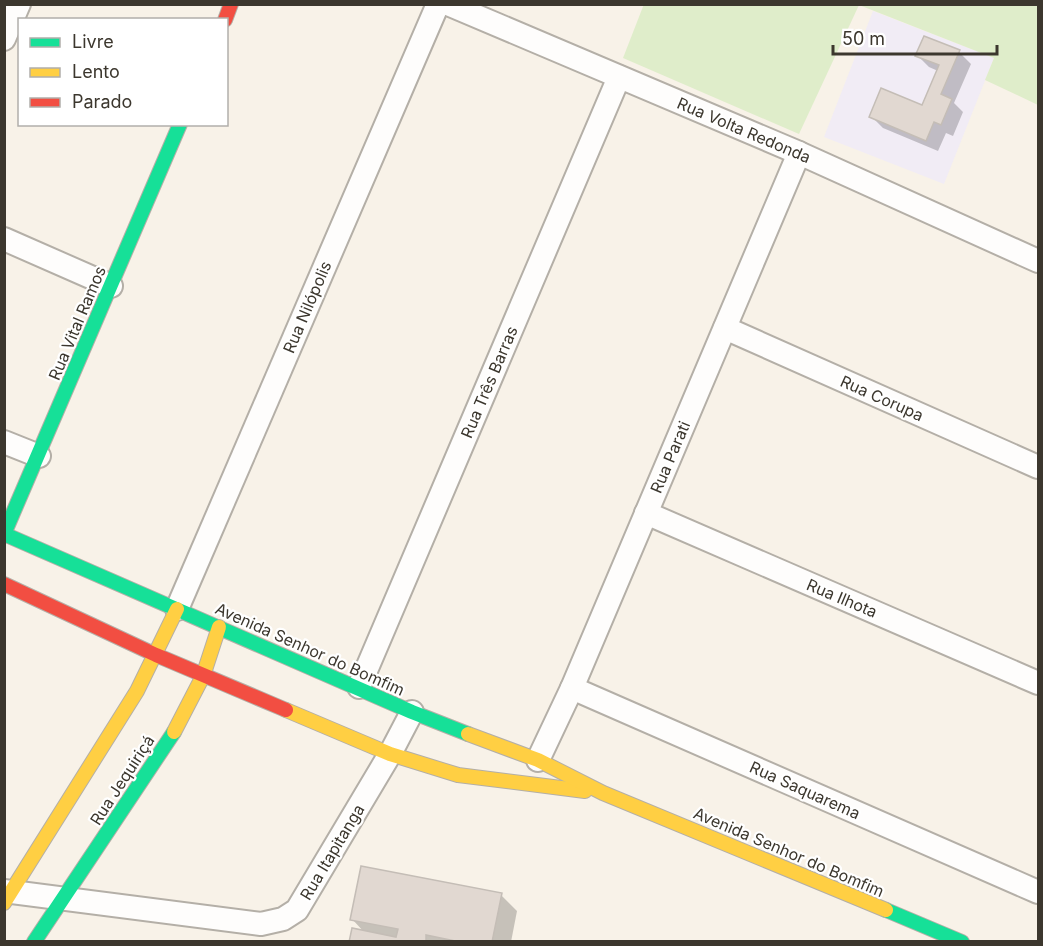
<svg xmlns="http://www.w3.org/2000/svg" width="1043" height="946" font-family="Inter,sans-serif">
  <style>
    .education { fill: #f1ecf5 }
    .green { fill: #dfedca }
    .shadow { fill: #0003 }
    .building { fill: #e1d8d1; stroke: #c4bdb6; stroke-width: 1.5 }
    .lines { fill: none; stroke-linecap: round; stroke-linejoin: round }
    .street-casing { stroke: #b4afa7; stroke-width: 26 }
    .fast-casing { stroke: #b4afa7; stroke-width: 16 }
    .slow-casing { stroke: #b4afa7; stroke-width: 16 }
    .jam-casing { stroke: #b4afa7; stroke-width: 16 }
    .street { stroke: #fefdfc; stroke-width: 22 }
    .fast { stroke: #16e098; stroke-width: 14 }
    .slow { stroke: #ffcf43; stroke-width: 14 }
    .jam { stroke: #f24e42; stroke-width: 14 }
    .labels { text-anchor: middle; stroke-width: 4.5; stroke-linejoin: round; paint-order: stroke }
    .street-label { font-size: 16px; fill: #3c372e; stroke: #fff }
  </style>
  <rect width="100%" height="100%" fill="#f8f2e8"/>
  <polygon class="education" points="873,11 994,58 944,184 824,137"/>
  <g class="green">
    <polygon points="644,4 859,4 859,5 799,134 623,58"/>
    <polygon points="859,5 1038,5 1038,105 985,80 994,58"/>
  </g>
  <g class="shadow">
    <polygon points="959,52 971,64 954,103 963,112 953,136 946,133 938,151 883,128 871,116 923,107 938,71 929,67 917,55"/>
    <polygon points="501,895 517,911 511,942 351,942 364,932 352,919"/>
  </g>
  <g class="building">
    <polygon points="924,36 960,50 941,94 952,99 941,125 934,122 926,141 869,117 881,88 922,105 939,65 915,56"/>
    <polygon points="361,866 502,893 492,942 460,942 426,935 426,942 349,942 352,928 396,937 398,929 350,920"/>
  </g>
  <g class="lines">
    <defs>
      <g id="street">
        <polyline points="448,4 799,153 1038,261"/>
        <polyline points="4,39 19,4"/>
        <polyline points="4,239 111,286"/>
        <polyline points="725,328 1038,467"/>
        <polyline points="4,442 39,456"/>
        <polyline points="646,513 1038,683"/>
        <polyline points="177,609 438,4"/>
        <polyline points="359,687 619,77"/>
        <polyline points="572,688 1038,892"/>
        <polyline points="538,760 572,688 799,153"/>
        <polyline points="4,891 261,924 283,919 297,910 390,754 412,712"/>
      </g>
      <g id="fast">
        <polyline points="4,534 412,712 468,734"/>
        <polyline points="4,534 180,124"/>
        <polyline points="886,910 962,942"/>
        <polyline points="34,942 174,732"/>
      </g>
      <g id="slow">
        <polyline points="286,710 390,754 458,775 585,791"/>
        <polyline points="174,732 203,676 219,627"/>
        <polyline points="468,734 538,760 603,793 886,910"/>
        <polyline points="4,903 137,691 177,609"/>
      </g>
      <g id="jam">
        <polyline points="225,20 231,4"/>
        <polyline points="4,584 156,655 286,710"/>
      </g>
    </defs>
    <use href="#street" class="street-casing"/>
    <use href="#fast" class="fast-casing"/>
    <use href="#slow" class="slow-casing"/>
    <use href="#jam" class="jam-casing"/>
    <use href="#street" class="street"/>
    <use href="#fast" class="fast"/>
    <use href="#slow" class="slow"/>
    <use href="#jam" class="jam"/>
  </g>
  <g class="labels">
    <g class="street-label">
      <text transform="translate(744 130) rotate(23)" y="6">Rua Volta Redonda</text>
      <text transform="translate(307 307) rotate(-67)" y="6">Rua Nilópolis</text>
      <text transform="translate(77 323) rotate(-67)" y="6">Rua Vital Ramos</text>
      <text transform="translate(489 382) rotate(-67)" y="6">Rua Três Barras</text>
      <text transform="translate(882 398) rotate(24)" y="6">Rua Corupa</text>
      <text transform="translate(670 457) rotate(-67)" y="6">Rua Parati</text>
      <text transform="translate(842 598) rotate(23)" y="6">Rua Ilhota</text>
      <text transform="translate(310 649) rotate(24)" y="6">Avenida Senhor do Bomfim</text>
      <text transform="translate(122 780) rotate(-57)" y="6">Rua Jequiriçá</text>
      <text transform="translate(805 790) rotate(24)" y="6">Rua Saquarema</text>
      <text transform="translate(332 852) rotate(-59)" y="6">Rua Itapitanga</text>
      <text transform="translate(789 852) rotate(23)" y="6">Avenida Senhor do Bomfim</text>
    </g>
  </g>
  <rect width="1043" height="946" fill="none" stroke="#3c372e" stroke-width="12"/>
  <rect x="18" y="18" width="210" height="108" fill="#ffffff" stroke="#b1afab" stroke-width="1.5"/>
  <rect x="30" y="38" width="30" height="9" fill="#16e098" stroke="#b1afab" stroke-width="1.5"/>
  <text x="72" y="48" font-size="18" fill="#3c372e">Livre</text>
  <rect x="30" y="68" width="30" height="9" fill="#ffcf43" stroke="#b1afab" stroke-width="1.5"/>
  <text x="72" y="78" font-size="18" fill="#3c372e">Lento</text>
  <rect x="30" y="98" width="30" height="9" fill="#f24e42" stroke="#b1afab" stroke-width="1.5"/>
  <text x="72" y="108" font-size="18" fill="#3c372e">Parado</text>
  <path d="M833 45v9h164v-9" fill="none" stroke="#3c372e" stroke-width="3"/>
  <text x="842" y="45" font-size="18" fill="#3c372e" stroke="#ffffff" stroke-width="4.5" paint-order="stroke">50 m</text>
</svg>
